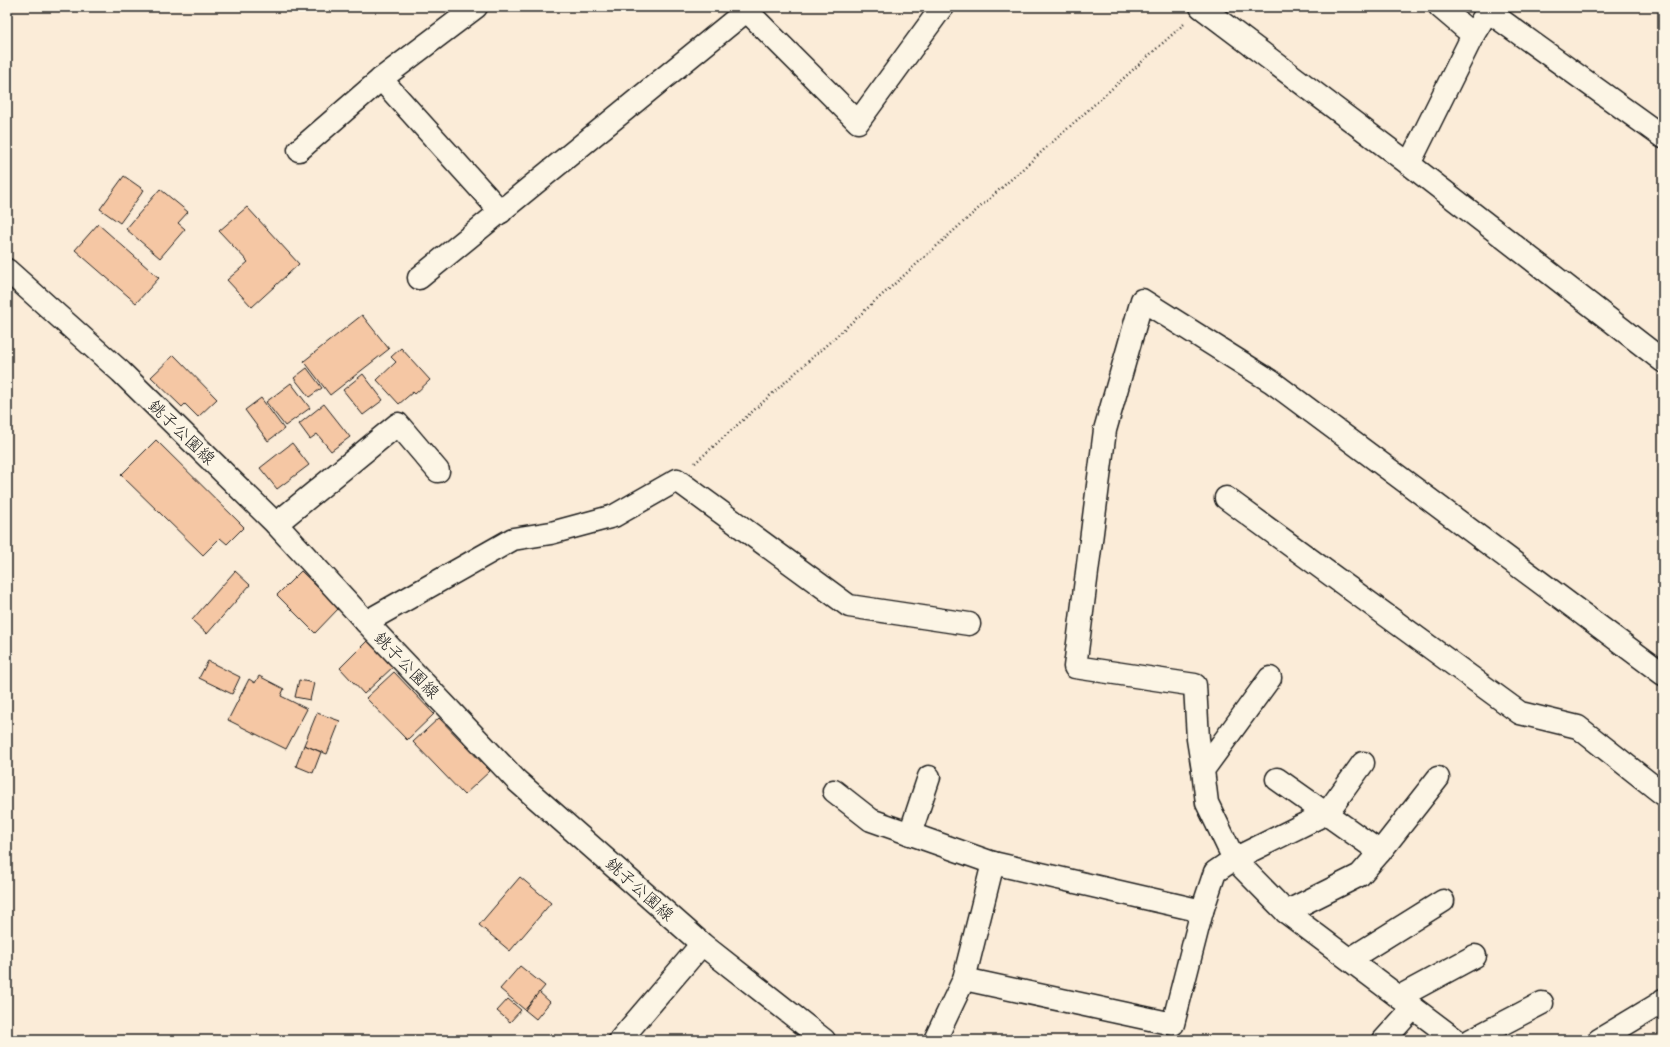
<svg xmlns="http://www.w3.org/2000/svg" width="1670" height="1047" font-family="Itim,'Klee One',sans-serif">
  <style>
    .building { fill: #f5c7a4; stroke: #1c1c1c }
    .lines { fill: none; stroke-linecap: round; stroke-linejoin: round }
    .minor-casing { stroke: #1c1c1c; stroke-width: 25 }
    .major-casing { stroke: #1c1c1c; stroke-width: 25 }
    .path { stroke: #1c1c1c; stroke-width: 2.5; stroke-dasharray: 1 3; stroke-linecap: butt }
    .minor { stroke: #fcf5e5; stroke-width: 22 }
    .major { stroke: #fcf5e5; stroke-width: 22 }
    .labels { text-anchor: middle; stroke-width: 4; stroke-linejoin: round; paint-order: stroke }
    .street-label { font-size: 17px; fill: #1c1c1c; stroke: #fcf5e5 }
  </style>
  <rect width="100%" height="100%" fill="#fbecd8"/>
  <filter id="ink" filterUnits="userSpaceOnUse"><feTurbulence type="fractalNoise" baseFrequency=".025" numOctaves="2"/><feDisplacementMap in="SourceGraphic" scale="8" xChannelSelector="R" yChannelSelector="G"/><feConvolveMatrix kernelMatrix="1 2 1 2 8 2 1 2 1" color-interpolation-filters="sRGB"/></filter>
  <g filter="url(#ink)">
    <g class="building">
      <polygon points="124,176 144,190 120,223 100,209"/>
      <polygon points="160,189 188,212 178,223 185,229 160,258 126,229"/>
      <polygon points="247,207 299,264 252,307 227,280 248,262 219,231"/>
      <polygon points="98,224 159,278 136,303 75,250"/>
      <polygon points="362,315 389,349 330,395 304,361"/>
      <polygon points="401,348 430,380 415,394 413,392 399,404 377,380 396,362 391,357"/>
      <polygon points="174,355 217,399 198,417 185,404 182,407 151,377"/>
      <polygon points="307,368 322,388 309,397 294,378"/>
      <polygon points="363,374 383,400 363,415 343,390"/>
      <polygon points="291,383 310,408 285,426 266,402"/>
      <polygon points="261,398 284,429 268,441 245,410"/>
      <polygon points="324,404 350,437 331,451 317,434 310,439 299,424"/>
      <polygon points="156,440 244,527 227,544 220,538 203,555 121,475"/>
      <polygon points="292,443 309,465 277,489 260,468"/>
      <polygon points="235,571 250,585 207,634 192,620"/>
      <polygon points="301,571 339,608 315,633 277,595"/>
      <polygon points="368,640 394,666 364,694 340,668"/>
      <polygon points="208,661 240,677 232,694 199,678"/>
      <polygon points="394,672 434,714 407,740 366,698"/>
      <polygon points="259,676 284,689 281,696 307,709 286,749 228,720 249,679 255,683"/>
      <polygon points="299,680 314,683 310,700 295,697"/>
      <polygon points="317,713 340,721 327,754 304,745"/>
      <polygon points="439,718 490,771 464,795 413,742"/>
      <polygon points="304,745 321,752 313,773 296,766"/>
      <polygon points="520,877 551,903 510,951 479,925"/>
      <polygon points="520,966 545,986 525,1010 500,989"/>
      <polygon points="539,992 550,1002 536,1019 525,1010"/>
      <polygon points="508,999 521,1010 510,1022 497,1011"/>
    </g>
    <g class="lines">
      <defs>
        <g id="minor">
          <polyline points="743,7 858,122 942,7"/>
          <polyline points="1201,7 1409,164 1663,361"/>
          <polyline points="1440,7 1473,35"/>
          <polyline points="1488,11 1663,137"/>
          <polyline points="381,79 501,212"/>
          <polyline points="299,150 381,79 476,7"/>
          <polyline points="1409,164 1473,35 1490,7"/>
          <polyline points="419,278 746,11"/>
          <polyline points="1226,498 1520,713 1578,727 1663,794"/>
          <polyline points="276,524 398,424 438,471"/>
          <polyline points="366,622 513,539 551,533 614,516 677,480 849,606 969,624"/>
          <polyline points="1270,678 1203,770 1207,803 1234,859 1286,912 1456,1040"/>
          <polyline points="1203,770 1198,739 1195,685 1075,667 1105,430 1142,300 1272,382 1663,674"/>
          <polyline points="1277,779 1380,852 1360,875 1286,912"/>
          <polyline points="834,791 871,820 993,863 1202,911"/>
          <polyline points="910,834 929,777"/>
          <polyline points="1380,852 1438,778"/>
          <polyline points="1350,959 1443,901"/>
          <polyline points="964,979 1173,1024 1202,911 1215,872 1234,859 1327,813 1363,763"/>
          <polyline points="1399,997 1475,956"/>
          <polyline points="620,1040 702,944"/>
          <polyline points="935,1040 964,979 993,863"/>
          <polyline points="1384,1040 1413,1008"/>
          <polyline points="1471,1040 1542,1003"/>
          <polyline points="1599,1040 1659,1004 1663,1000"/>
        </g>
        <polyline id="major" points="7,270 121,372 276,524 366,622 517,781 702,944 824,1040"/>
      </defs>
      <use href="#minor" class="minor-casing"/>
      <use href="#major" class="major-casing"/>
      <polyline class="path" points="695,463 1184,24"/>
      <use href="#minor" class="minor"/>
      <use href="#major" class="major"/>
    </g>
  </g>
  <g class="labels">
    <g class="street-label">
      <text transform="translate(182 432) rotate(44)" y="6">銚子公園線</text>
      <text transform="translate(407 665) rotate(46)" y="6">銚子公園線</text>
      <text transform="translate(640 889) rotate(42)" y="6">銚子公園線</text>
    </g>
  </g>
  <rect width="1670" height="1047" fill="none" stroke="#fcf5e5" stroke-width="24"/>
  <rect x="12" y="12" width="1646" height="1023" fill="none" stroke="#1c1c1c" stroke-width="1.5" filter="url(#ink)"/>
</svg>
